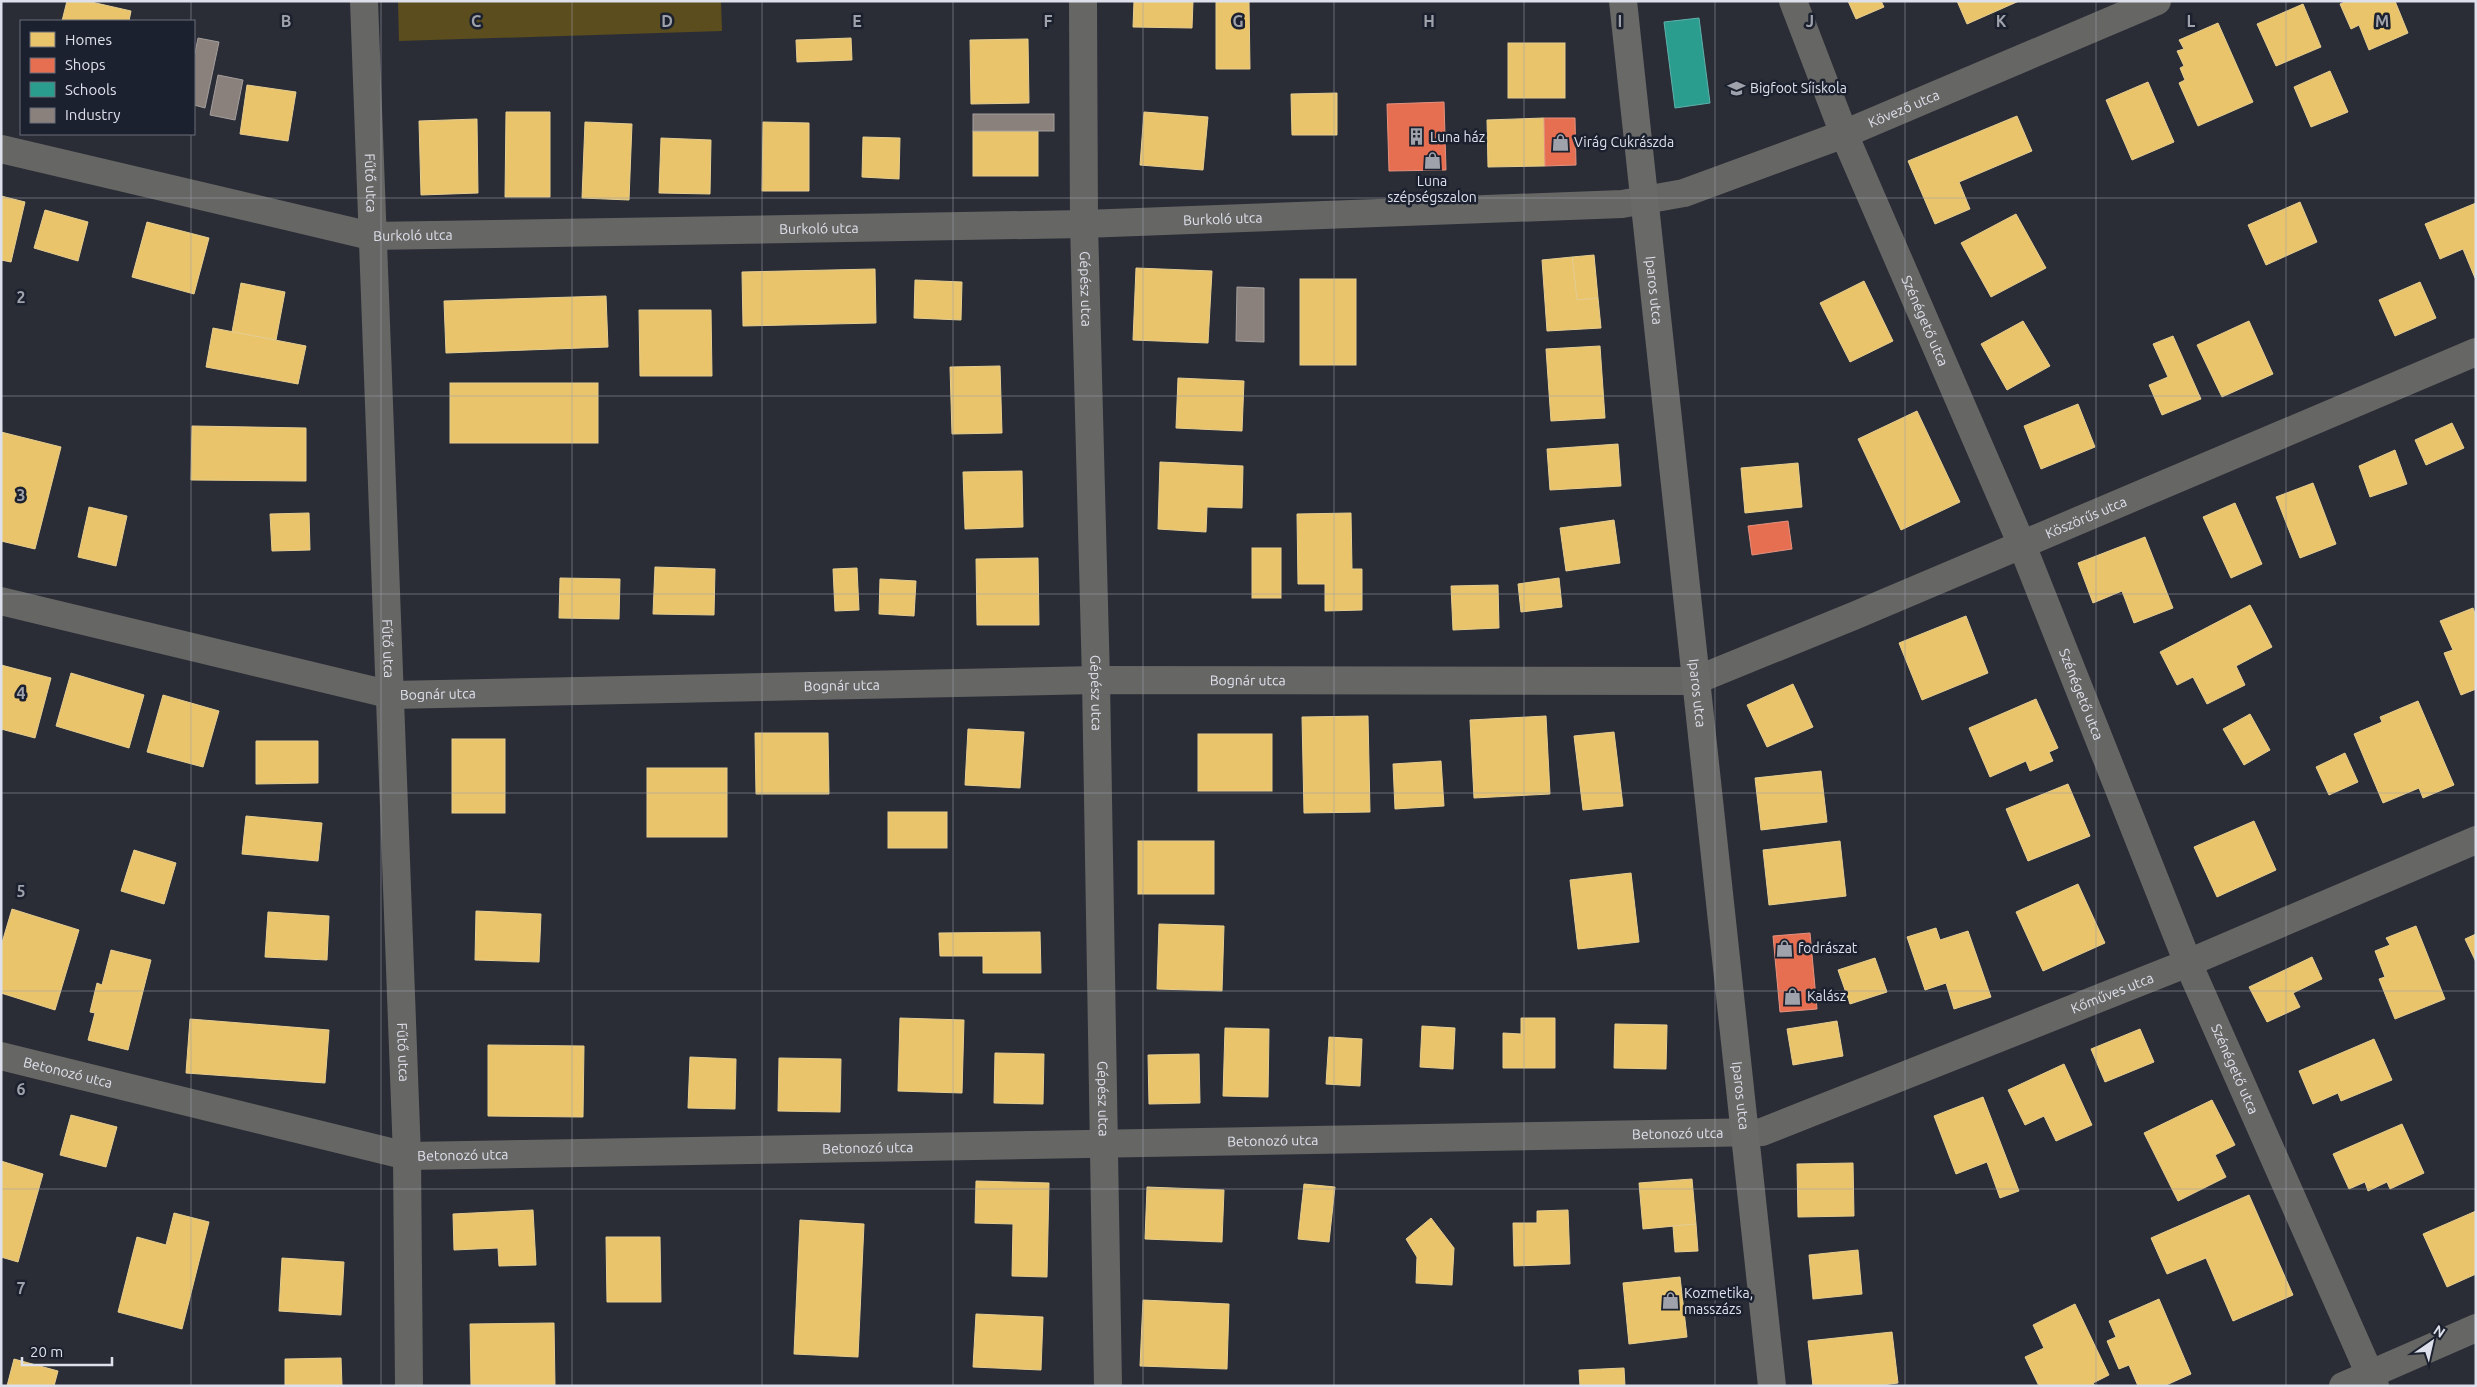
<svg xmlns="http://www.w3.org/2000/svg" width="2477" height="1387" font-family="Ubuntu,sans-serif">
  <style>
    .green { fill: #5b4d1e }
    .homes { fill: #e9c46a; stroke: #e6cd91 }
    .shops { fill: #e76f51; stroke: #e4917f }
    .schools { fill: #2a9d8f; stroke: #60b1ab }
    .industry { fill: #8a817c; stroke: #a39e9d }
    .lines { fill: none; stroke-linecap: round; stroke-linejoin: round }
    .street { stroke: #666665; stroke-width: 28 }
    .secondary { stroke: #696968; stroke-width: 28 }
    .grid { fill: none; stroke: #9fa2ab; stroke-width: 1; stroke-opacity: 0.55 }
    .labels { text-anchor: middle; stroke-width: 5; stroke-linejoin: round; paint-order: stroke }
    .poi-label { font-size: 14px; fill: #dee1eb; stroke: #1c212f; text-anchor: start }
    .street-label { font-size: 14px; fill: #dee1eb; stroke: #1c212f }
    .grid-label { font-size: 16px; text-anchor: middle; font-weight: bold; fill: #9fa2ab; stroke: #1c212f; stroke-width: 5; stroke-linejoin: round; paint-order: stroke }
  </style>
  <rect width="100%" height="100%" fill="#2a2d35"/>
  <polygon class="green" points="398,1 721,1 722,31 399,41"/>
  <g class="homes">
    <polygon points="67,1 87,1 131,11 129,21 62,21"/>
    <polygon points="1134,1 1193,1 1192,28 1133,27"/>
    <polygon points="1216,1 1249,1 1250,69 1216,69"/>
    <polygon points="1848,1 1881,1 1884,7 1856,19"/>
    <polygon points="1957,1 2019,1 1967,24"/>
    <polygon points="2347,1 2395,1 2408,33 2369,50 2359,25 2351,29 2340,4"/>
    <polygon points="2303,4 2321,47 2276,66 2257,24"/>
    <polygon points="2218,23 2253,102 2198,126 2179,83 2185,80 2180,68 2184,66 2177,51 2184,49 2179,40"/>
    <polygon points="851,38 852,60 797,62 796,40"/>
    <polygon points="1028,39 1029,103 971,104 970,40"/>
    <rect x="1508" y="43" width="57" height="55"/>
    <polygon points="2330,71 2348,112 2311,127 2294,87"/>
    <polygon points="2148,82 2174,142 2132,160 2106,100"/>
    <polygon points="247,85 296,92 288,141 240,134"/>
    <polygon points="1337,93 1337,135 1292,135 1291,94"/>
    <polygon points="506,112 550,112 550,197 505,197"/>
    <polygon points="1144,112 1208,117 1203,170 1140,165"/>
    <polygon points="2017,116 2032,151 1959,182 1970,209 1935,224 1908,161"/>
    <polygon points="1544,118 1545,166 1488,167 1487,120"/>
    <polygon points="477,119 478,193 421,195 419,121"/>
    <polygon points="585,122 632,124 629,200 582,198"/>
    <polygon points="763,122 809,123 809,191 762,191"/>
    <rect x="973" y="131" width="65" height="45"/>
    <polygon points="863,137 900,138 899,179 862,177"/>
    <polygon points="661,138 711,140 710,194 659,193"/>
    <polygon points="1,196 25,202 11,262 1,260"/>
    <polygon points="2300,202 2317,242 2266,265 2248,225"/>
    <polygon points="2476,203 2476,278 2475,278 2463,249 2440,259 2425,224"/>
    <polygon points="45,210 88,222 78,261 34,248"/>
    <polygon points="2016,214 2046,268 1991,297 1961,243"/>
    <polygon points="147,222 209,238 194,294 132,277"/>
    <polygon points="1594,255 1598,298 1577,300 1572,257"/>
    <polygon points="1572,257 1577,300 1598,298 1601,328 1547,331 1542,260"/>
    <polygon points="1136,268 1212,271 1208,343 1133,340"/>
    <polygon points="875,269 876,323 743,326 742,272"/>
    <rect x="1300" y="279" width="56" height="86"/>
    <polygon points="915,280 962,282 961,320 914,318"/>
    <polygon points="1864,281 1893,341 1850,362 1820,303"/>
    <polygon points="2420,282 2436,318 2395,336 2379,300"/>
    <polygon points="241,283 285,292 276,340 232,332"/>
    <polygon points="606,296 608,347 446,353 444,301"/>
    <polygon points="639,310 711,310 712,376 640,376"/>
    <polygon points="2023,321 2050,366 2007,390 1981,344"/>
    <polygon points="2249,321 2273,374 2222,397 2197,345"/>
    <polygon points="213,328 306,346 298,384 206,367"/>
    <polygon points="2173,336 2201,399 2162,415 2149,385 2168,377 2153,344"/>
    <polygon points="1600,346 1605,418 1551,421 1546,349"/>
    <polygon points="1000,366 1002,433 952,434 950,367"/>
    <polygon points="1178,378 1244,381 1242,431 1176,428"/>
    <rect x="450" y="383" width="148" height="60"/>
    <polygon points="2078,404 2095,447 2041,469 2024,426"/>
    <polygon points="1917,411 1960,502 1901,530 1858,439"/>
    <polygon points="2452,423 2464,448 2426,465 2415,440"/>
    <polygon points="192,426 306,428 306,481 191,480"/>
    <polygon points="1,432 61,447 35,549 1,541"/>
    <polygon points="1618,444 1621,486 1550,490 1547,449"/>
    <polygon points="2395,450 2407,484 2370,497 2359,466"/>
    <polygon points="1160,462 1243,466 1242,508 1207,507 1206,532 1158,529"/>
    <polygon points="1798,463 1802,507 1745,513 1741,468"/>
    <polygon points="1022,471 1023,527 965,529 963,472"/>
    <polygon points="2313,483 2336,544 2300,558 2276,497"/>
    <polygon points="2235,503 2262,564 2231,578 2203,517"/>
    <polygon points="89,507 127,516 116,566 78,557"/>
    <polygon points="309,513 310,550 272,551 270,514"/>
    <polygon points="1351,513 1352,569 1362,569 1362,610 1325,611 1325,584 1298,584 1297,514"/>
    <polygon points="1614,520 1620,563 1566,571 1560,528"/>
    <polygon points="2145,537 2173,608 2134,623 2122,591 2093,603 2078,563"/>
    <rect x="1252" y="548" width="29" height="50"/>
    <polygon points="1038,558 1039,625 977,625 976,559"/>
    <polygon points="655,567 715,569 714,615 653,614"/>
    <polygon points="857,568 859,610 835,611 833,569"/>
    <polygon points="560,578 620,579 619,619 559,618"/>
    <polygon points="1559,578 1562,607 1521,612 1518,584"/>
    <polygon points="880,579 916,581 914,616 879,614"/>
    <polygon points="1498,585 1499,628 1453,630 1451,586"/>
    <polygon points="2250,605 2272,647 2236,666 2245,685 2207,704 2193,677 2177,685 2160,652"/>
    <polygon points="2473,608 2476,616 2476,689 2461,695 2444,653 2453,650 2440,621"/>
    <polygon points="1966,616 1988,673 1922,700 1899,643"/>
    <polygon points="1,665 51,678 35,738 1,729"/>
    <polygon points="71,673 144,695 129,748 56,726"/>
    <polygon points="1793,684 1813,727 1767,747 1747,705"/>
    <polygon points="163,695 219,711 203,767 147,752"/>
    <polygon points="2036,699 2058,748 2049,752 2053,761 2030,771 2026,761 1990,777 1969,728"/>
    <polygon points="2418,701 2454,785 2423,798 2419,788 2383,803 2354,734 2382,722 2380,717"/>
    <polygon points="2250,714 2270,750 2244,765 2223,729"/>
    <polygon points="1368,716 1370,812 1304,813 1302,717"/>
    <polygon points="1546,716 1550,794 1474,798 1470,720"/>
    <polygon points="968,729 1024,732 1020,788 965,785"/>
    <polygon points="1614,732 1623,806 1583,810 1574,736"/>
    <polygon points="755,733 828,733 829,794 756,794"/>
    <rect x="1198" y="734" width="74" height="57"/>
    <rect x="452" y="739" width="53" height="74"/>
    <polygon points="256,741 318,741 318,783 256,784"/>
    <polygon points="2345,753 2358,782 2329,795 2316,767"/>
    <polygon points="1441,761 1444,806 1395,809 1393,764"/>
    <rect x="647" y="768" width="80" height="69"/>
    <polygon points="1821,771 1827,822 1761,830 1755,778"/>
    <polygon points="2068,784 2090,836 2028,861 2006,809"/>
    <rect x="888" y="812" width="59" height="36"/>
    <polygon points="246,816 322,823 318,861 242,854"/>
    <polygon points="2254,821 2276,870 2217,897 2194,847"/>
    <rect x="1138" y="841" width="76" height="53"/>
    <polygon points="1840,841 1846,896 1769,905 1763,850"/>
    <polygon points="134,850 176,863 164,904 121,891"/>
    <polygon points="1631,873 1639,942 1578,949 1570,880"/>
    <polygon points="2078,884 2105,943 2043,971 2016,912"/>
    <polygon points="12,909 79,930 55,1010 1,993 1,946"/>
    <polygon points="476,911 541,914 539,962 475,960"/>
    <polygon points="268,912 329,916 327,960 265,957"/>
    <polygon points="1159,924 1224,926 1222,991 1157,989"/>
    <polygon points="2416,926 2445,999 2395,1019 2379,979 2385,977 2375,951 2390,945 2386,938"/>
    <polygon points="1936,928 1940,940 1968,931 1991,997 1954,1009 1946,983 1925,990 1907,937"/>
    <polygon points="1040,932 1041,973 983,973 983,956 940,956 939,933"/>
    <polygon points="2476,934 2476,962 2465,939"/>
    <polygon points="111,950 151,960 128,1050 88,1040 95,1013 90,1012 97,983 102,985"/>
    <polygon points="2312,957 2322,979 2293,993 2300,1007 2267,1022 2249,987"/>
    <polygon points="1875,958 1887,992 1850,1004 1838,970"/>
    <polygon points="900,1018 964,1020 962,1093 898,1091"/>
    <polygon points="1521,1018 1555,1018 1555,1068 1503,1068 1503,1033 1521,1034"/>
    <polygon points="190,1019 329,1030 325,1083 186,1073"/>
    <polygon points="1837,1021 1843,1056 1793,1065 1787,1029"/>
    <polygon points="1615,1024 1667,1025 1666,1069 1614,1068"/>
    <polygon points="1422,1026 1455,1028 1453,1069 1420,1067"/>
    <polygon points="1225,1028 1269,1029 1268,1097 1223,1096"/>
    <polygon points="2140,1029 2154,1062 2105,1082 2091,1049"/>
    <polygon points="1329,1037 1362,1039 1360,1086 1326,1084"/>
    <polygon points="2374,1039 2392,1080 2341,1101 2338,1093 2313,1104 2299,1071"/>
    <polygon points="488,1045 584,1046 583,1117 488,1116"/>
    <polygon points="995,1053 1044,1054 1043,1104 994,1103"/>
    <polygon points="1199,1054 1200,1103 1149,1104 1148,1055"/>
    <polygon points="690,1057 736,1059 735,1109 688,1108"/>
    <polygon points="779,1058 841,1059 840,1112 778,1111"/>
    <polygon points="2064,1064 2092,1125 2056,1141 2044,1116 2025,1125 2008,1090"/>
    <polygon points="1983,1097 2019,1191 2000,1198 1987,1162 1956,1174 1934,1116"/>
    <polygon points="2212,1100 2235,1145 2215,1155 2226,1177 2178,1201 2144,1133"/>
    <polygon points="71,1115 117,1127 106,1167 60,1155"/>
    <polygon points="2402,1124 2424,1173 2390,1189 2387,1182 2368,1191 2365,1182 2349,1189 2333,1154"/>
    <polygon points="1,1161 43,1174 18,1262 1,1257"/>
    <polygon points="1853,1163 1854,1216 1798,1217 1797,1164"/>
    <polygon points="1692,1179 1696,1224 1643,1229 1639,1183"/>
    <polygon points="976,1181 1049,1183 1047,1277 1012,1276 1013,1224 975,1223"/>
    <polygon points="1304,1184 1335,1187 1329,1242 1298,1239"/>
    <polygon points="1147,1187 1224,1190 1222,1242 1145,1239"/>
    <polygon points="2249,1195 2293,1295 2233,1321 2206,1258 2167,1274 2151,1238"/>
    <polygon points="533,1210 536,1265 499,1266 498,1248 454,1250 453,1214"/>
    <polygon points="1568,1210 1570,1264 1514,1266 1513,1223 1537,1223 1537,1211"/>
    <polygon points="2476,1211 2476,1274 2447,1287 2423,1234"/>
    <polygon points="174,1213 209,1222 182,1329 118,1312 137,1237 166,1245"/>
    <polygon points="1431,1218 1454,1248 1452,1285 1416,1283 1417,1257 1406,1239"/>
    <polygon points="800,1220 864,1224 858,1357 794,1354"/>
    <polygon points="1696,1224 1698,1251 1675,1252 1673,1226"/>
    <polygon points="606,1237 660,1237 661,1302 607,1302"/>
    <polygon points="1858,1250 1862,1294 1813,1299 1809,1255"/>
    <polygon points="282,1258 344,1262 341,1315 279,1311"/>
    <polygon points="1680,1277 1687,1337 1629,1344 1623,1283"/>
    <polygon points="2159,1299 2191,1374 2164,1386 2138,1386 2129,1365 2119,1369 2107,1341 2116,1337 2109,1321"/>
    <polygon points="1143,1300 1229,1304 1227,1369 1140,1366"/>
    <polygon points="2075,1304 2109,1375 2093,1383 2095,1386 2039,1386 2025,1357 2044,1348 2033,1325"/>
    <polygon points="976,1314 1043,1317 1041,1370 973,1367"/>
    <polygon points="554,1323 555,1386 471,1386 470,1324"/>
    <polygon points="1892,1332 1898,1383 1874,1386 1813,1386 1808,1341"/>
    <polygon points="341,1358 342,1386 285,1386 285,1359"/>
    <polygon points="14,1359 58,1371 54,1386 7,1386"/>
    <polygon points="1624,1368 1625,1386 1580,1386 1579,1370"/>
  </g>
  <g class="shops">
    <polygon points="1444,102 1446,170 1389,171 1387,104"/>
    <polygon points="1544,118 1575,118 1576,165 1545,166"/>
    <polygon points="1788,521 1792,549 1752,555 1748,526"/>
    <polygon points="1810,933 1817,1009 1780,1012 1773,936"/>
  </g>
  <polygon class="schools" points="1699,18 1710,103 1675,108 1664,22"/>
  <g class="industry">
    <polygon points="198,38 219,42 205,108 194,105 194,58"/>
    <polygon points="218,75 243,80 235,120 210,115"/>
    <rect x="973" y="114" width="81" height="17"/>
    <polygon points="1237,287 1264,288 1264,342 1236,341"/>
  </g>
  <g class="lines">
    <g class="street">
      <path id="s1" d="M 364,1 L 407,1156 L 409,1386"/>
      <path id="s2" d="M 1083,1 L 1084,224 L 1096,680 L 1108,1386"/>
      <path id="s3" d="M 1793,1 L 1844,134 L 2022,545 L 2188,963 L 2375,1386"/>
      <path id="s4" d="M 1,149 L 371,236 L 1084,224 L 1622,204 L 1684,193 L 1844,134 L 2157,1"/>
      <path id="s5" d="M 1,601 L 392,695 L 1096,680 L 1694,681 L 1856,615 L 2476,352"/>
      <path id="s6" d="M 1,1056 L 407,1156 L 1762,1132 L 2188,963 L 2476,840"/>
      <polyline points="2343,1386 2476,1328"/>
    </g>
    <path class="secondary" id="s7" d="M 1623,1 L 1772,1386"/>
  </g>
  <path class="grid" d="M 191,1 L 191,21M 381,1 L 381,1386M 572,1 L 572,1386M 762,1 L 762,1386M 953,1 L 953,1386M 1143,1 L 1143,1386M 1334,1 L 1334,1386M 1524,1 L 1524,1386M 1715,1 L 1715,1386M 1905,1 L 1905,1386M 2096,1 L 2096,1386M 2286,1 L 2286,1386M 191,134 L 191,1386M 1,198 L 2476,198M 1,396 L 2476,396M 1,594 L 2476,594M 1,793 L 2476,793M 1,991 L 2476,991M 1,1189 L 2476,1189"/>
  <defs>
    <symbol id="school-bare" viewBox="-9 -9 18 18"><path d="M0-5L7-2L0 1L-7-2ZM-4 1L0 2.5L4 1V4Q0 6-4 4Z" fill="#9fa2ab" stroke="#1c212f" stroke-width="2.5" paint-order="stroke"/></symbol>
    <symbol id="building-bare" viewBox="-9 -9 18 18"><path d="M-4-6H4V6H1V3H-1V6H-4ZM-2.5-4.3h1.7v1.8h-1.7ZM.8-4.3h1.7v1.8H.8ZM-2.5-1h1.7V.8h-1.7ZM.8-1h1.7V.8H.8Z" fill="#9fa2ab" stroke="#1c212f" stroke-width="2.5" paint-order="stroke"/></symbol>
    <symbol id="shop-bare" viewBox="-9 -9 18 18"><path d="M-5-2.5h2.3a2.7 3.5 0 0 1 5.4 0H5L5.5 6h-11ZM-1.5-2.5h3a1.5 2.3 0 0 0-3 0Z" fill="#9fa2ab" stroke="#1c212f" stroke-width="2.5" paint-order="stroke"/></symbol>
  </defs>
  <g fill-rule="evenodd">
    <use href="#school-bare" x="1724" y="76" width="25" height="25"/>
    <use href="#building-bare" x="1404" y="124" width="25" height="25"/>
    <use href="#shop-bare" x="1548" y="130" width="25" height="25"/>
    <use href="#shop-bare" x="1420" y="148" width="25" height="25"/>
    <use href="#shop-bare" x="1772" y="936" width="25" height="25"/>
    <use href="#shop-bare" x="1780" y="984" width="25" height="25"/>
    <use href="#shop-bare" x="1658" y="1288" width="25" height="25"/>
  </g>
  <g class="labels">
    <g class="poi-label">
      <text x="1750" y="93">Bigfoot Síiskola</text>
      <text x="1430" y="142">Luna ház</text>
      <text x="1574" y="147">Virág Cukrászda</text>
      <text x="1432" y="186" text-anchor="middle">Luna<tspan x="1432" dy="16">szépségszalon</tspan></text>
      <text x="1798" y="953">fodrászat</text>
      <text x="1807" y="1001">Kalász</text>
      <text x="1684" y="1298">Kozmetika,<tspan x="1684" dy="16">masszázs</tspan></text>
    </g>
    <g class="street-label">
      <text dy="5" stroke="none"><textPath href="#s4" startOffset="1930">Kövező utca</textPath></text>
      <text dy="5" stroke="none"><textPath href="#s1" startOffset="182">Fűtő utca</textPath></text>
      <text dy="5" stroke="none"><textPath href="#s4" startOffset="1232">Burkoló utca</textPath></text>
      <text dy="5" stroke="none"><textPath href="#s4" startOffset="828">Burkoló utca</textPath></text>
      <text dy="5" stroke="none"><textPath href="#s4" startOffset="422">Burkoló utca</textPath></text>
      <text dy="5" stroke="none"><textPath href="#s2" startOffset="288">Gépész utca</textPath></text>
      <text dy="5" stroke="none"><textPath href="#s7" startOffset="291">Iparos utca</textPath></text>
      <text dy="5" stroke="none"><textPath href="#s3" startOffset="346">Szénégető utca</textPath></text>
      <text dy="5" stroke="none"><textPath href="#s5" startOffset="2129">Köszörűs utca</textPath></text>
      <text dy="5" stroke="none"><textPath href="#s1" startOffset="648">Fűtő utca</textPath></text>
      <text dy="5" stroke="none"><textPath href="#s5" startOffset="1258">Bognár utca</textPath></text>
      <text dy="5" stroke="none"><textPath href="#s5" startOffset="852">Bognár utca</textPath></text>
      <text dy="5" stroke="none"><textPath href="#s2" startOffset="692">Gépész utca</textPath></text>
      <text dy="5" stroke="none"><textPath href="#s5" startOffset="448">Bognár utca</textPath></text>
      <text dy="5" stroke="none"><textPath href="#s7" startOffset="696">Iparos utca</textPath></text>
      <text dy="5" stroke="none"><textPath href="#s3" startOffset="751">Szénégető utca</textPath></text>
      <text dy="5" stroke="none"><textPath href="#s6" startOffset="2150">Kőműves utca</textPath></text>
      <text dy="5" stroke="none"><textPath href="#s1" startOffset="1052">Fűtő utca</textPath></text>
      <text dy="5" stroke="none"><textPath href="#s3" startOffset="1156">Szénégető utca</textPath></text>
      <text dy="5" stroke="none"><textPath href="#s6" startOffset="69">Betonozó utca</textPath></text>
      <text dy="5" stroke="none"><textPath href="#s7" startOffset="1101">Iparos utca</textPath></text>
      <text dy="5" stroke="none"><textPath href="#s2" startOffset="1098">Gépész utca</textPath></text>
      <text dy="5" stroke="none"><textPath href="#s6" startOffset="1689">Betonozó utca</textPath></text>
      <text dy="5" stroke="none"><textPath href="#s6" startOffset="1284">Betonozó utca</textPath></text>
      <text dy="5" stroke="none"><textPath href="#s6" startOffset="879">Betonozó utca</textPath></text>
      <text dy="5" stroke="none"><textPath href="#s6" startOffset="474">Betonozó utca</textPath></text>
    </g>
  </g>
  <g class="grid-label">
    <text x="286" y="27">B</text>
    <text x="476" y="27">C</text>
    <text x="667" y="27">D</text>
    <text x="857" y="27">E</text>
    <text x="1048" y="27">F</text>
    <text x="1238" y="27">G</text>
    <text x="1429" y="27">H</text>
    <text x="1620" y="27">I</text>
    <text x="1810" y="27">J</text>
    <text x="2001" y="27">K</text>
    <text x="2191" y="27">L</text>
    <text x="2382" y="27">M</text>
    <text x="21" y="303">2</text>
    <text x="21" y="501">3</text>
    <text x="21" y="699">4</text>
    <text x="21" y="897">5</text>
    <text x="21" y="1095">6</text>
    <text x="21" y="1294">7</text>
  </g>
  <rect width="2477" height="1387" fill="none" stroke="#dee1eb" stroke-width="5"/>
  <rect x="20" y="20" width="175" height="115" fill="#1c212f" stroke="#6a6e7a"/>
  <rect x="30" y="32" width="25" height="15" fill="#e9c46a" stroke="#6a6e7a"/>
  <text x="65" y="45" font-size="15" fill="#dee1eb">Homes</text>
  <rect x="30" y="58" width="25" height="15" fill="#e76f51" stroke="#6a6e7a"/>
  <text x="65" y="70" font-size="15" fill="#dee1eb">Shops</text>
  <rect x="30" y="82" width="25" height="15" fill="#2a9d8f" stroke="#6a6e7a"/>
  <text x="65" y="95" font-size="15" fill="#dee1eb">Schools</text>
  <rect x="30" y="108" width="25" height="15" fill="#8a817c" stroke="#6a6e7a"/>
  <text x="65" y="120" font-size="15" fill="#dee1eb">Industry</text>
  <g transform="translate(2432 1342) rotate(34)" stroke="#1c212f" stroke-width="4" paint-order="stroke">
  <path d="M0-4L9 19L0 12L-9 19Z" fill="#dee1eb"/>
  <text y="-8" font-size="14" font-weight="bold" text-anchor="middle" fill="#dee1eb">N</text>
  </g>
  <path d="M22 1357v8h90v-8" fill="none" stroke="#dee1eb" stroke-width="2.5"/>
  <text x="30" y="1357" font-size="15" fill="#dee1eb" stroke="#1c212f" stroke-width="4" paint-order="stroke">20 m</text>
</svg>
